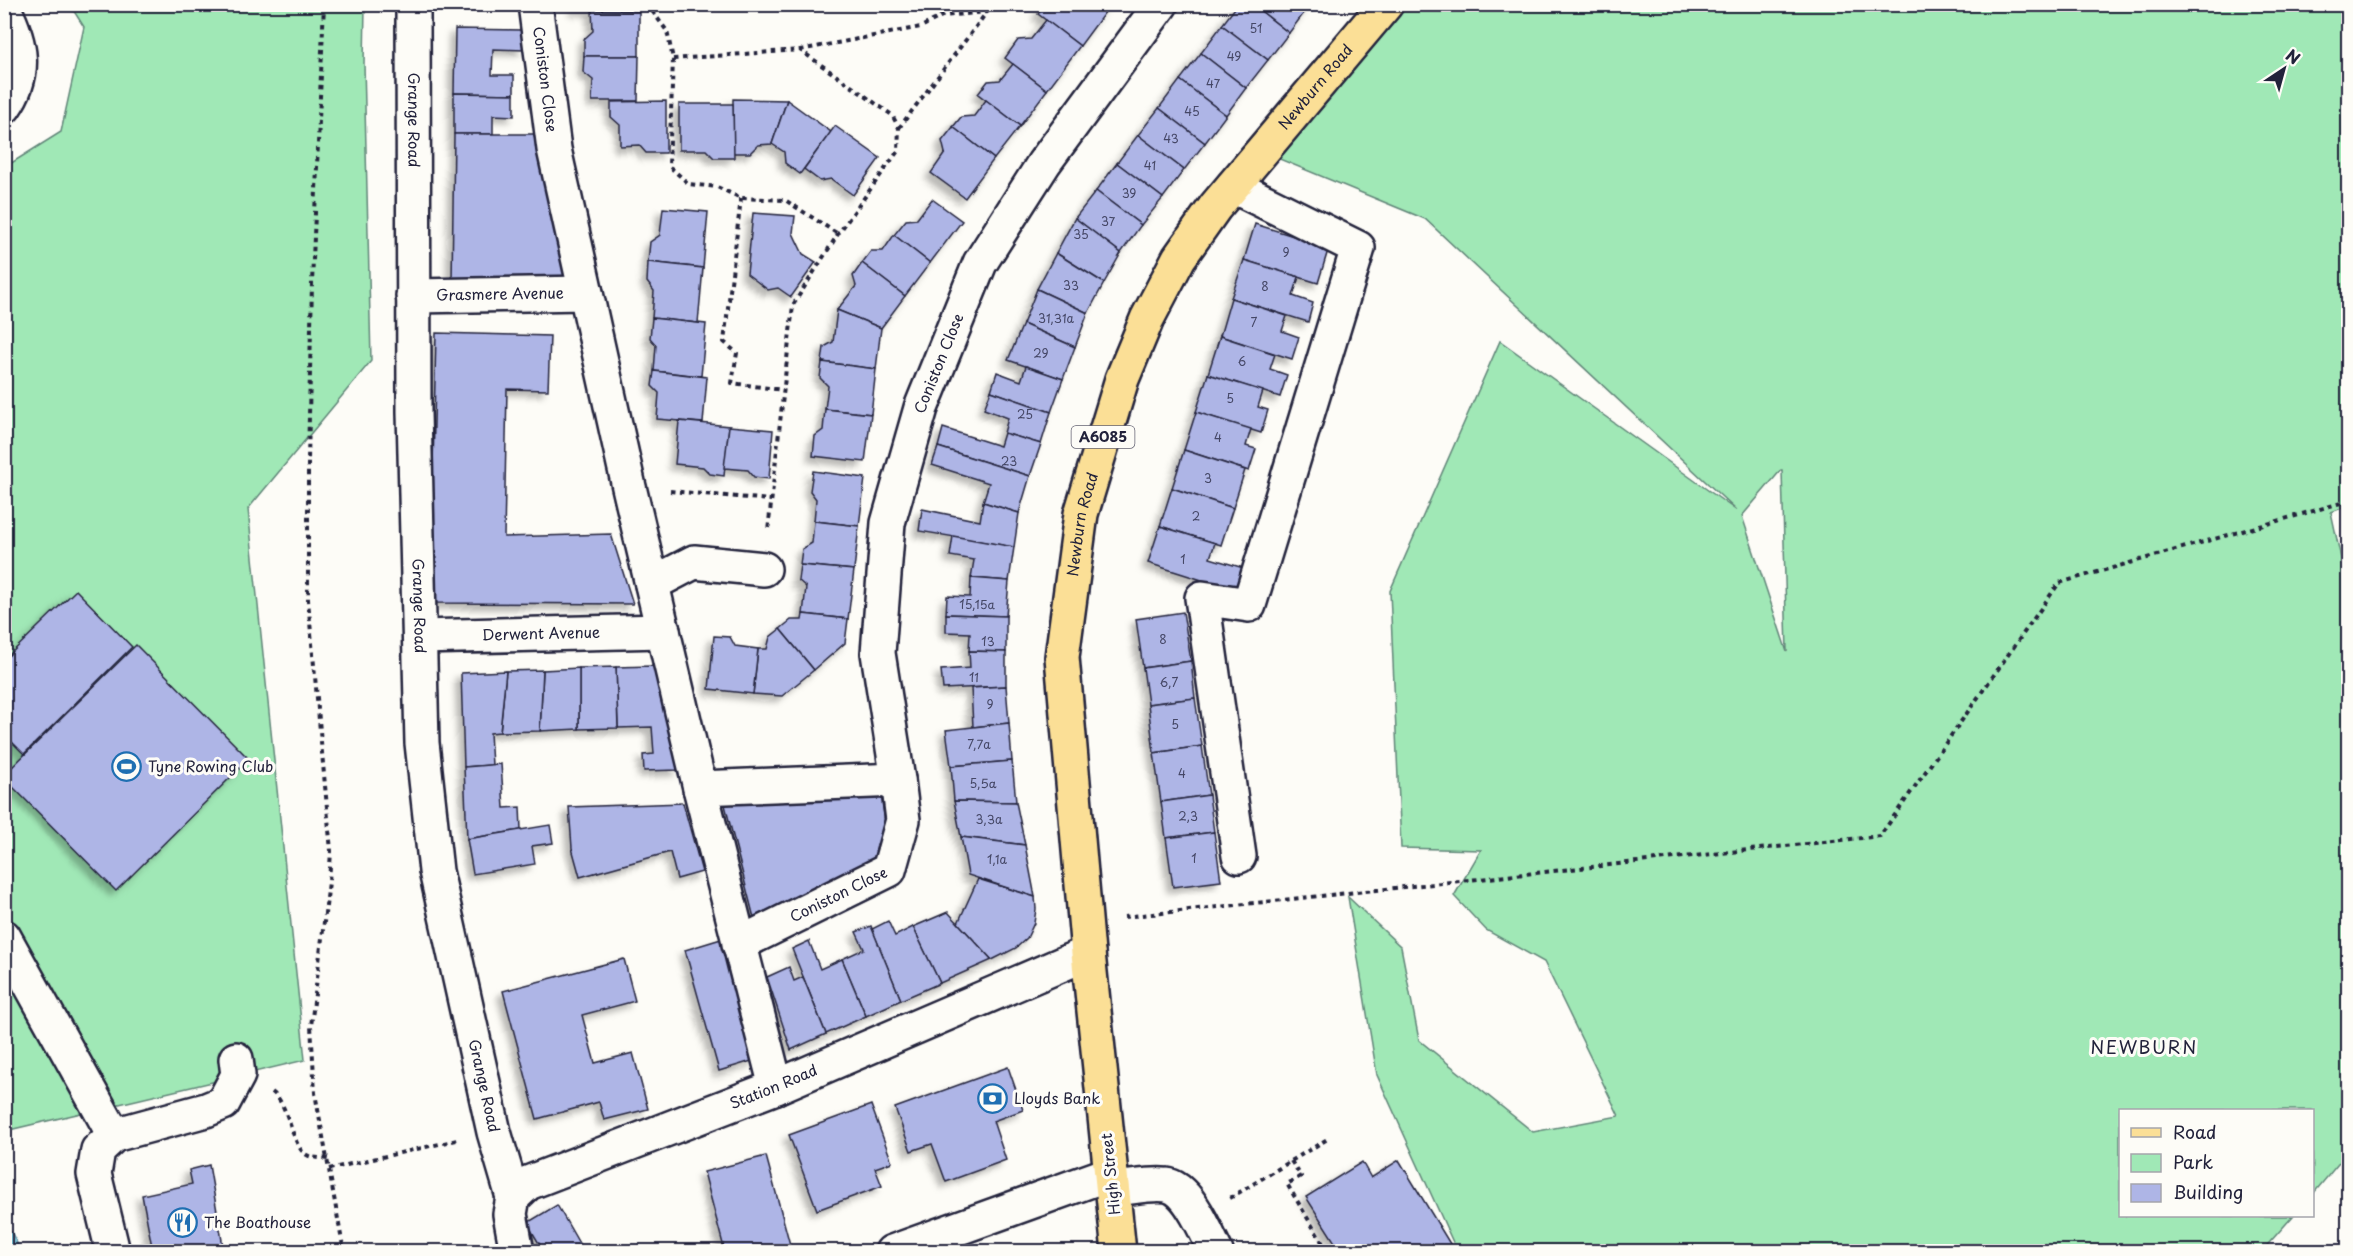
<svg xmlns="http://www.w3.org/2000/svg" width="2353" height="1256" font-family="'Playpen Sans',sans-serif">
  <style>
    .green { fill: #a0e8b6; stroke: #618578; stroke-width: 1.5; fill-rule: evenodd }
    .water { fill: #81cde0; stroke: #5b899e; stroke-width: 1.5 }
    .building { fill: #aeb5e6; stroke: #22223b; stroke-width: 1.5; filter: url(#shadow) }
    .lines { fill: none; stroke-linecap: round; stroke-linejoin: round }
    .minor-casing { stroke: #22223b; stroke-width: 38 }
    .major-casing { stroke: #22223b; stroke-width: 38 }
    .path { stroke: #22223b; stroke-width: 4; stroke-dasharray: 4.5 4.5; stroke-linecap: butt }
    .minor { stroke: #fdfcf7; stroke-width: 33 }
    .major { stroke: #fbdf96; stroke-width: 33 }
    .labels { text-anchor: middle; stroke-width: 6; stroke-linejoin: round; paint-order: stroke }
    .number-label { font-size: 12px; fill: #454766 }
    .shield { fill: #fdfcf7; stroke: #646373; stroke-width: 1.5 }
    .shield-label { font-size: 14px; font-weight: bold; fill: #22223b }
    .street-label { font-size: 15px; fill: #22223b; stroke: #fdfcf7 }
    .poi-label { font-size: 15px; fill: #22223b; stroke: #fdfcf7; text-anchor: start }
    .quarter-label { font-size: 18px; letter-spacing: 1.5px; fill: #22223b; stroke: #fdfcf7 }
  </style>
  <defs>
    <filter id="shadow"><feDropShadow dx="-5.5" dy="5.5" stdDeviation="3" flood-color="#0004"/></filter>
  </defs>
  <rect width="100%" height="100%" fill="#fdfcf7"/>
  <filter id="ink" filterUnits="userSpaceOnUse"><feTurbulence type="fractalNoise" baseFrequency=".0167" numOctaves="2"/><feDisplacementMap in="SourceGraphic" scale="12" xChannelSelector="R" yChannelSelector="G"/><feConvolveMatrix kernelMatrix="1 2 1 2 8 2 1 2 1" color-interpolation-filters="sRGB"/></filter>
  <g filter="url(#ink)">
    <g class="green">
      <polygon points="70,5 365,5 364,64 371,361 248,509 305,1060 5,1131 5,167 61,132 84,27"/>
      <path d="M 1407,5 L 2348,5 L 2348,506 L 2331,512 L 2348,591 L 2348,1152 L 2313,1194 L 2312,1110 L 2120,1110 L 2120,1216 L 2293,1216 L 2262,1251 L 1457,1251 L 1377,1075 L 1348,897 L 1401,947 L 1419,1040 L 1533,1132 L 1619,1116 L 1544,962 L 1486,930 L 1454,896 L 1481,850 L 1401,848 L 1390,591 L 1500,341 L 1737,511 L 1425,219 L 1277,158 ZM 1781,470 L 1782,470 L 1787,652 L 1742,516 Z"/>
    </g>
    <polygon class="water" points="5,1220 21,1251 5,1251"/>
    <g class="building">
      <polygon points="575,4 630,4 630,10 575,9"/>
      <polygon points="1045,4 1111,4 1080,46 1038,14"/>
      <polygon points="1238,4 1252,4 1289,33 1268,60 1222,25"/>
      <polygon points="1252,4 1309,4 1310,5 1289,33"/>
      <polygon points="592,10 639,11 639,56 584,56 584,39 593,31"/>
      <polygon points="1046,20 1080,46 1047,90 1005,58 1018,40 1031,39"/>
      <polygon points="1222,25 1268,60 1246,88 1201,53"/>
      <polygon points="455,29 521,30 524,50 493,49 492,75 514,75 514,94 454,93"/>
      <polygon points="1201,53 1246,88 1226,115 1180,80"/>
      <polygon points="584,56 639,56 638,101 592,101 593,80 583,72"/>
      <polygon points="1013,64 1047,90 1020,126 978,94 988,81 1000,80"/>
      <polygon points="1180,80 1226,115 1205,143 1159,108"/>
      <polygon points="454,93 514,94 514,116 493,115 493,134 454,134"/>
      <polygon points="733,99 787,100 772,144 758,145 750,153 733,153"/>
      <polygon points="787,100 831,132 800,174 785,163 784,152 772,144"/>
      <polygon points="986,100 1020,126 994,159 953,127 961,117 974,116"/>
      <polygon points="666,101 666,153 646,153 639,145 620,146 620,125 611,117 611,102"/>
      <polygon points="679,104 733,104 734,158 714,158 706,150 679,150"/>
      <polygon points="1159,108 1205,143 1184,170 1138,135"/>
      <polygon points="835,126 880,158 853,195 831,179 820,181 804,169"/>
      <polygon points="953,127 994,159 965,198 931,173 945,153 942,141"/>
      <polygon points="454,134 535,134 568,280 452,281"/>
      <polygon points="1138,135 1184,170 1163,198 1117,163"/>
      <polygon points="1117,163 1163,198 1141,225 1096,191"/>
      <polygon points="1096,191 1141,225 1121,253 1075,218"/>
      <polygon points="932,199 962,221 930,263 894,235 906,220 917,219"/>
      <polygon points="663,208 708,212 703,268 648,262 650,242 660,235"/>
      <polygon points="753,213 795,216 793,233 803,254 816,262 791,297 778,288 768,290 747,274"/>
      <polygon points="1075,218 1121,253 1104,283 1056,253"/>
      <polygon points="1255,224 1329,247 1318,283 1244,260"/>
      <polygon points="894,235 930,263 905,296 862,263 871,251 883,251"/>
      <polygon points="1056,253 1104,283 1088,313 1037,289"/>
      <polygon points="1244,260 1299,277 1293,296 1313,303 1308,322 1231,298"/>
      <polygon points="648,262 703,268 698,323 652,318 654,291 647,282"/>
      <polygon points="862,263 905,296 881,328 837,310 856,286 853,276"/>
      <polygon points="1037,289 1088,313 1075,347 1023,324"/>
      <polygon points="1231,298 1287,316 1282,331 1299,337 1292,359 1220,336"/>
      <polygon points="837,310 881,328 876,369 822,362 824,347 833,342"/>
      <polygon points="652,318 706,324 701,376 654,371 656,345 650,338"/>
      <polygon points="1023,324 1075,347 1063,379 1008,360"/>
      <polygon points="436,333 550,336 548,390 507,389 504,537 611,534 633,604 430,603"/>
      <polygon points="1220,336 1275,354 1270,369 1287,375 1280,397 1208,374"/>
      <polygon points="822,362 876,369 871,414 825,409 828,386 820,378"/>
      <polygon points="1026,366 1063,379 1051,412 991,391 997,372 1021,381"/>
      <polygon points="654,371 707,377 703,423 657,419 659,393 652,386"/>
      <polygon points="1208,374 1263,391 1258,407 1268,410 1261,433 1196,412"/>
      <polygon points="991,391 1051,412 1041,444 1004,433 1008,418 984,409"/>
      <polygon points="825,409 871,414 865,462 813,456 815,436 823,430"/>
      <polygon points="1196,412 1251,429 1246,446 1256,449 1249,471 1184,450"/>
      <polygon points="679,421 729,426 724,476 710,474 703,467 675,464"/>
      <polygon points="729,426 773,430 769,479 754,477 748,470 724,468"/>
      <polygon points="943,428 1000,446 1004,433 1041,444 1030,476 938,447"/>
      <polygon points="938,447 1030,476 1019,513 983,502 989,483 932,465"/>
      <polygon points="1184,450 1245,470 1233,508 1172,488"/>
      <polygon points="813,471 865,478 859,526 814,521 816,499 810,491"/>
      <polygon points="1172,488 1233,508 1221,545 1160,526"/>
      <polygon points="983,502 1019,513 1014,547 919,531 922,509 980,521"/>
      <polygon points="814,521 859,526 854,570 800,565 802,549 812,543"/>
      <polygon points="1160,526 1215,543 1210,558 1247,569 1240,592 1148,563"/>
      <polygon points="953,536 1014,547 1009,581 971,578 974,560 950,556"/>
      <polygon points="800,565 854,570 848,619 803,614 806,587 798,580"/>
      <polygon points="971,578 1009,581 1006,616 946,614 947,596 970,597"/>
      <polygon points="76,590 132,647 24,754 4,734 4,660"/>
      <polygon points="1183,612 1191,661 1143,668 1136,619"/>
      <polygon points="803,614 848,619 845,643 814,670 780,629 791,620 802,620"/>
      <polygon points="946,614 1006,616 1006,652 969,651 970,633 946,632"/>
      <polygon points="780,629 814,670 782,696 753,694 758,649 767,649 770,637"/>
      <polygon points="714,636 730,637 735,646 758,649 753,694 709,689"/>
      <polygon points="136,645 249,759 116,891 4,778 4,775"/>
      <polygon points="969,651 1006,652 1006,686 943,689 941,670 970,668"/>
      <polygon points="1191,661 1195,698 1148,704 1143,668"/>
      <polygon points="653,666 679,770 644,771 643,755 654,754 652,727 618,728 616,667"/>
      <polygon points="616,667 618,728 579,729 579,668"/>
      <polygon points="579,668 579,729 540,731 543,670"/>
      <polygon points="543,670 540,731 500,732 506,671"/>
      <polygon points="506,671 500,732 490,733 492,765 464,767 461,673"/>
      <polygon points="1006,686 1009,723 973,727 971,688"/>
      <polygon points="1195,698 1202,746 1154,753 1148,704"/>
      <polygon points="1009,723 1012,761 951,766 946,730"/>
      <polygon points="1202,746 1209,795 1161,802 1154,753"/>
      <polygon points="1012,761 1016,802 954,801 951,766"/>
      <polygon points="501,764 504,808 520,807 521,830 467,839 464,767"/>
      <polygon points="881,794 885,823 874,865 754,918 724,801"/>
      <polygon points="1209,795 1214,832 1166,838 1161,802"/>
      <polygon points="954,801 1016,802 1025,845 961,837"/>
      <polygon points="683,803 702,872 677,879 670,852 580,877 572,848 569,807"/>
      <polygon points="550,825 553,843 532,846 535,864 473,874 467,839"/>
      <polygon points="1214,832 1221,881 1173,887 1166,838"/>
      <polygon points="961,837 1025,845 1035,897 968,875"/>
      <polygon points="978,879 1035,897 1036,909 1034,923 1027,938 1016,948 992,960 958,923"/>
      <polygon points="948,912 992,960 940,983 913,927"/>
      <polygon points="888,921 895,936 913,927 940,983 901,1000 872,929"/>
      <polygon points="871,926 901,1000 866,1016 842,959 864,949 856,932"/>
      <polygon points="721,939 755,1060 719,1071 685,950"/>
      <polygon points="809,941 820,969 842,959 866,1016 826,1034 792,949"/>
      <polygon points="624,959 635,1001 582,1015 595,1063 633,1053 648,1109 604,1120 599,1102 537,1119 503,991"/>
      <polygon points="789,967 794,981 803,977 826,1034 791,1050 767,977"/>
      <polygon points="1008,1067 1023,1110 993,1121 1006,1160 946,1182 932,1144 911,1151 895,1108"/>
      <polygon points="871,1105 892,1162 875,1168 882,1186 817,1210 789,1135"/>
      <polygon points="766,1156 792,1252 725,1252 704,1172"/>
      <polygon points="1399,1160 1455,1252 1341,1252 1306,1197 1362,1162 1371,1178"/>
      <polygon points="209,1165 224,1252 153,1252 142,1195 192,1184 189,1170"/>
      <polygon points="557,1205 584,1252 544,1252 527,1223"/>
    </g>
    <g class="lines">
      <defs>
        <g id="minor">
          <path id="s1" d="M 413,4 L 414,412 L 422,743 L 436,871 L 494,1132 L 513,1197"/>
          <path id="s2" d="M 535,4 L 554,149 L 629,487 L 700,788 L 776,1087"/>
          <path d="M 4,9 C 21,43 28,74 4,107"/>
          <polyline points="1233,186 1358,248 1249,605 1202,598 1239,856"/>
          <path id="s3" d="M 413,296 L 586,293"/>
          <polyline points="652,584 694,562 764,569"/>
          <path id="s4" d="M 421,637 L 663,631"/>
          <polyline points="700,788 898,780"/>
          <polyline points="4,937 114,1135"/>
          <path id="s5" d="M 739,944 L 889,870 L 903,820 L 898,780 L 878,653 L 888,523 L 921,408 L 980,263 L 1044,163 L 1161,4"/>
          <path d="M 1113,1189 C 1130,1188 1150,1183 1166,1185 C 1188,1187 1207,1234 1216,1252"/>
          <polyline points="113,1252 94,1174 98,1150 114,1135 206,1110 223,1103 238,1075 236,1059"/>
          <path id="s6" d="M 517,1252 L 510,1214 L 513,1197 L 528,1183 L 776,1087 L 1088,953"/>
          <polyline points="892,1252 1111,1173"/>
        </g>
        <g id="major">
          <path id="s7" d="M 1119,1252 L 1088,953 L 1062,657 L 1081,514 L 1122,379 L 1147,319 L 1179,258 L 1215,207 L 1386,4"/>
        </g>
      </defs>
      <use href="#minor" class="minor-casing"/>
      <use href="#major" class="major-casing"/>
      <g class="path">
        <polyline points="324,4 312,283 308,460 308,600 331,851 329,882 311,1026 315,1093 344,1252"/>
        <polyline points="647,4 667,31 673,59 669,166 689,184 717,187 741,198 785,200 838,234"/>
        <polyline points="800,50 921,27 942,16 988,12"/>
        <polyline points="673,59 800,50 892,115 899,128 898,151 838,234 793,305 768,531"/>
        <polyline points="899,128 993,4"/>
        <polyline points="741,198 724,342 737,353 732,383 783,390"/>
        <polyline points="670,491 771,500"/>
        <polyline points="1124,917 1880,836 2059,583 2348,501"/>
        <path d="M 272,1092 C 291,1106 291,1150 309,1156 C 314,1158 322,1158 328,1159"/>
        <polyline points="1291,1161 1301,1176 1287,1184 1328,1252"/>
        <polyline points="329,1169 457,1140"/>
        <polyline points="1230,1198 1329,1138"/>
      </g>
      <use href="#minor" class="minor"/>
      <use href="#major" class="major"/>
    </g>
  </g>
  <defs>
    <symbol id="stadium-ring" viewBox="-11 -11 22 22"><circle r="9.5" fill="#fdfcf7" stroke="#1f6fb2" stroke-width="1.5"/><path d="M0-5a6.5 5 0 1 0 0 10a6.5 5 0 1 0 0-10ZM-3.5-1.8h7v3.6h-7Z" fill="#1f6fb2"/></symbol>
    <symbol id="bank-ring" viewBox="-11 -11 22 22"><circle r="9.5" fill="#fdfcf7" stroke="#1f6fb2" stroke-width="1.5"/><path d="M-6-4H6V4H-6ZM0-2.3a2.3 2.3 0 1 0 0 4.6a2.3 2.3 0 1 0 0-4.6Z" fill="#1f6fb2"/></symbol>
    <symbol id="restaurant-ring" viewBox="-11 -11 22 22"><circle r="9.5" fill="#fdfcf7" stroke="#1f6fb2" stroke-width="1.5"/><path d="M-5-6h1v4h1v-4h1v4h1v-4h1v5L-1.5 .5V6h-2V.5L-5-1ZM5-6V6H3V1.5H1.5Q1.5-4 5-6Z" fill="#1f6fb2"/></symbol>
  </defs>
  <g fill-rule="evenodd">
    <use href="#stadium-ring" x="110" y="750" width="33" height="33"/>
    <use href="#bank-ring" x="976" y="1082" width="33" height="33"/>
    <use href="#restaurant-ring" x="166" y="1206" width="33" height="33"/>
  </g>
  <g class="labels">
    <g class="number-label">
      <text x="1256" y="33">51</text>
      <text x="1234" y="61">49</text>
      <text x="1213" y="88">47</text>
      <text x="1192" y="116">45</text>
      <text x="1171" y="143">43</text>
      <text x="1150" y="170">41</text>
      <text x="1129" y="198">39</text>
      <text x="1108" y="226">37</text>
      <text x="1081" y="239">35</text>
      <text x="1286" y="257">9</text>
      <text x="1071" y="290">33</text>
      <text x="1265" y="291">8</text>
      <text x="1056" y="323">31,31a</text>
      <text x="1254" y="327">7</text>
      <text x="1041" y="358">29</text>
      <text x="1242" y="366">6</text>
      <text x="1230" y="403">5</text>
      <text x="1025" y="419">25</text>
      <text x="1218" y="442">4</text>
      <text x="1009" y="466">23</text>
      <text x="1208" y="483">3</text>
      <text x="1196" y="521">2</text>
      <text x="1183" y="564">1</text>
      <text x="977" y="609">15,15a</text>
      <text x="1163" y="644">8</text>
      <text x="988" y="646">13</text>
      <text x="974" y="682">11</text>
      <text x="1169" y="687">6,7</text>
      <text x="990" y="709">9</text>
      <text x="1175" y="729">5</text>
      <text x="979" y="749">7,7a</text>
      <text x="1182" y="778">4</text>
      <text x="983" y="788">5,5a</text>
      <text x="1188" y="821">2,3</text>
      <text x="989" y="824">3,3a</text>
      <text x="1194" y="863">1</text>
      <text x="997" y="864">1,1a</text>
    </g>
    <rect class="shield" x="1071.5" y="426" width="63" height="22" rx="4.5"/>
    <g class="shield-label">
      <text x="1103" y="442">A6085</text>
    </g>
    <g class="street-label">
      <text dy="5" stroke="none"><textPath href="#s2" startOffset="76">Coniston Close</textPath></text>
      <text dy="5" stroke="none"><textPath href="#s7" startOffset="1236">Newburn Road</textPath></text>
      <text dy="5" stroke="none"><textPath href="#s1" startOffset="116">Grange Road</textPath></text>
      <text dy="5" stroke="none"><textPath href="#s3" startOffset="87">Grasmere Avenue</textPath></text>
      <text dy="5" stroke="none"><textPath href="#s5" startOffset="686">Coniston Close</textPath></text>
      <text dy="5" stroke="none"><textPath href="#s7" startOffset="732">Newburn Road</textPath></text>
      <text dy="5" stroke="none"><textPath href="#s1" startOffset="602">Grange Road</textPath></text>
      <text dy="5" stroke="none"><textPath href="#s4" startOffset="120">Derwent Avenue</textPath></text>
      <text dy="5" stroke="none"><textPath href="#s5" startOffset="111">Coniston Close</textPath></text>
      <text dy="5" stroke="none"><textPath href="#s1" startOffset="1088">Grange Road</textPath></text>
      <text dy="5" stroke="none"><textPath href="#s6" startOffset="340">Station Road</textPath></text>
      <text transform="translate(1111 1174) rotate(-96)" y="5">High Street</text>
    </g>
    <g class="poi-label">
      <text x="148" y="772">Tyne Rowing Club</text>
      <text x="1014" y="1104">Lloyds Bank</text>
      <text x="204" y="1228">The Boathouse</text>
    </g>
    <g class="quarter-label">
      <text x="2144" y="1054">NEWBURN</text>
    </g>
  </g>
  <rect width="2353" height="1256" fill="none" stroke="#fdfcf7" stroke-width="24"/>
  <rect x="12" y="12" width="2329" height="1232" fill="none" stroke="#22223b" stroke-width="2" filter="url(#ink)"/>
  <rect x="2119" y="1109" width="195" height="108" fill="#fdfcf7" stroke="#a5a5ac" stroke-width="1.5"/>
  <rect x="2131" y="1128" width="30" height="9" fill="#fbdf96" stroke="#a5a5ac" stroke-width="1.5"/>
  <text x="2173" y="1139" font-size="18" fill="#22223b">Road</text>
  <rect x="2131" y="1154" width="30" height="18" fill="#a0e8b6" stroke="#a5a5ac" stroke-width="1.5"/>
  <text x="2173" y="1169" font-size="18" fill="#22223b">Park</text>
  <rect x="2131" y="1184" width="30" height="18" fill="#aeb5e6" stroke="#a5a5ac" stroke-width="1.5"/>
  <text x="2173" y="1199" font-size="18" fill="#22223b">Building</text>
  <g transform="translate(2284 69) rotate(36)" stroke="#fdfcf7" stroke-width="4.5" paint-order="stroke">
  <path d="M0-4.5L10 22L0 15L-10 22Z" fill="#22223b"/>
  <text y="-9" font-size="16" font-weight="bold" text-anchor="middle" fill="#22223b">N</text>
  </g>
</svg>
